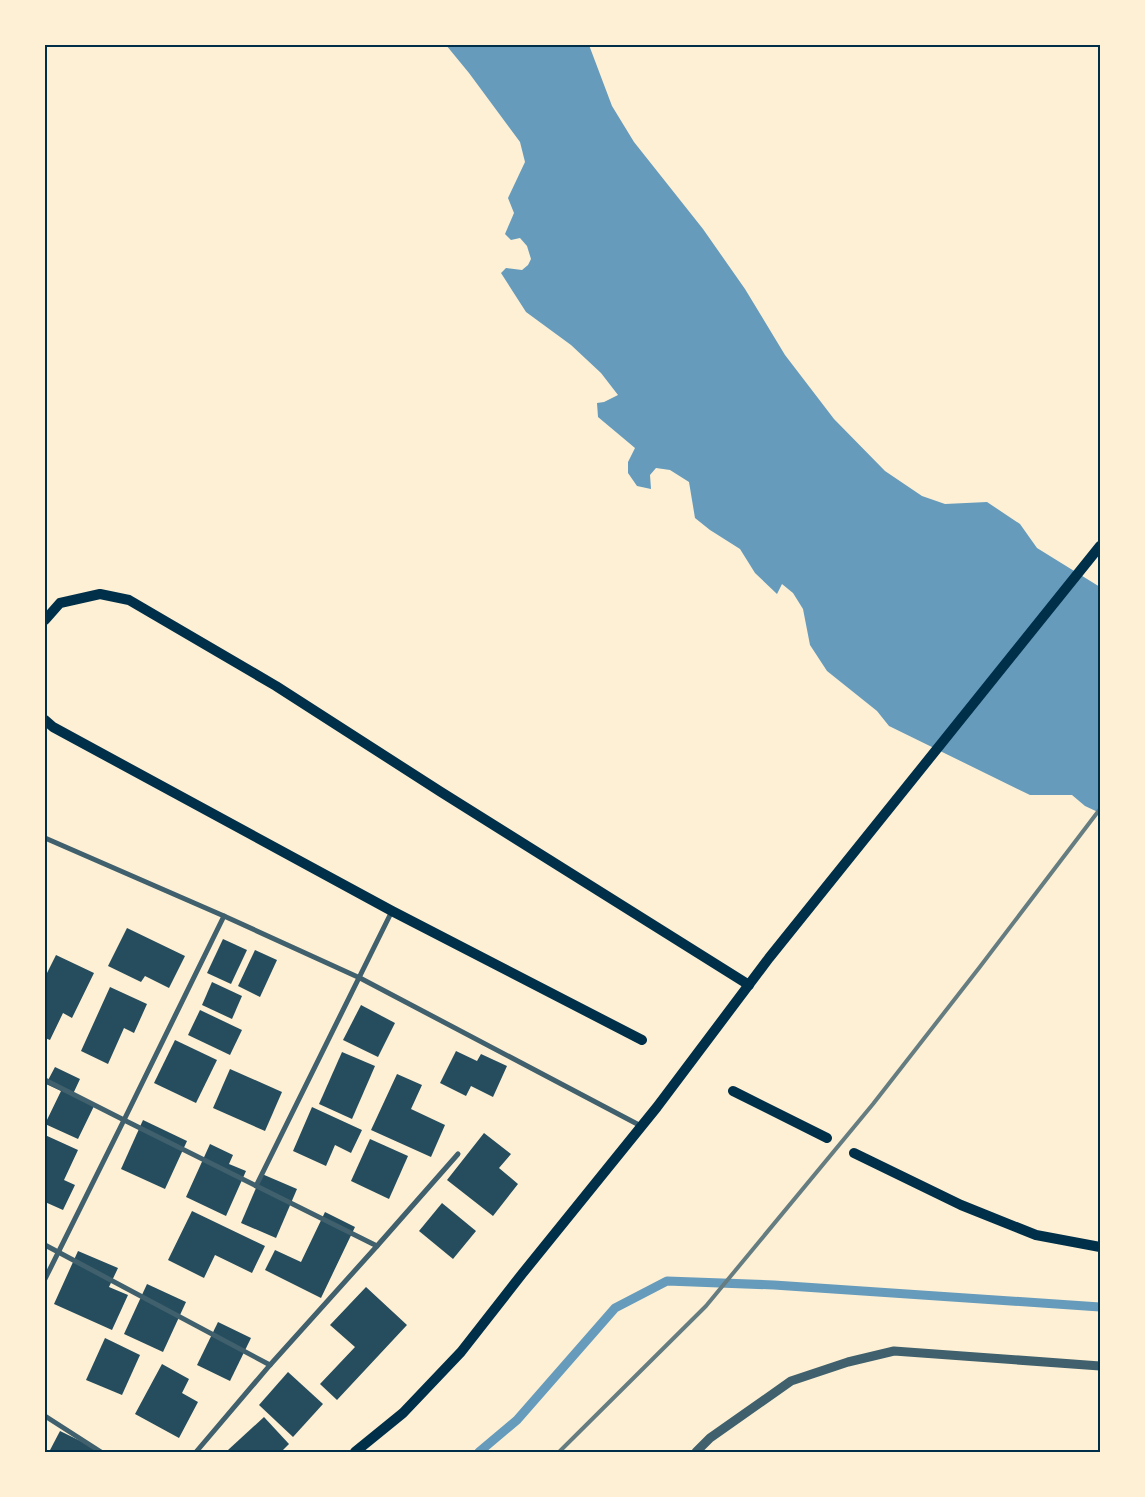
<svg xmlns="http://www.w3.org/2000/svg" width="1145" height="1497" font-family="Figtree,sans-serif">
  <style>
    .water { fill: #669bbc }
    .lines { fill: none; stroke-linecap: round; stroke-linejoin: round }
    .stream { stroke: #669bbc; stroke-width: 9 }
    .building { fill: #264d5e }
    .minor { stroke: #3f606c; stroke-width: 5 }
    .tertiary { stroke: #3f606c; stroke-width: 9 }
    .secondary { stroke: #003049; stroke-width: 10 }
    .rail { stroke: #657d81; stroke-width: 4 }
    .neatline { fill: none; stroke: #003049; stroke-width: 2 }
  </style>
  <rect width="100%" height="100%" fill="#fdf0d5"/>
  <polygon class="water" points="446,45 589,45 612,106 634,142 703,229 745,289 785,355 834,419 885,471 922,496 945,504 987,502 1020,524 1037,548 1100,587 1100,813 1085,806 1072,795 1030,795 889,726 877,711 827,671 810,645 803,609 793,593 782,584 777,594 755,573 740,549 710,530 695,518 689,482 670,470 656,468 650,475 651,489 637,486 628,473 628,462 635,448 598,417 597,403 604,402 618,395 601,373 571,345 526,312 501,273 506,268 522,270 528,265 531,259 527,246 520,238 511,240 505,234 514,213 508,198 525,162 520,142 469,73"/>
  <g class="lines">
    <polyline class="stream" points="479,1452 517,1420 615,1308 667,1281 774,1285 1100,1307"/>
  </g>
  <g class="building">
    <polygon points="127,928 185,956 169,988 145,976 141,982 108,966"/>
    <polygon points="223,939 247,950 231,984 207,973"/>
    <polygon points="255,950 277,960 260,997 238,986"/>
    <polygon points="56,955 94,973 72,1018 63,1013 50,1040 45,1038 45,977"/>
    <polygon points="212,982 242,996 232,1019 202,1005"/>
    <polygon points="110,987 147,1004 134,1033 124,1028 108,1064 81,1051"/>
    <polygon points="361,1005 395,1023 378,1057 343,1040"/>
    <polygon points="200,1010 242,1030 230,1055 188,1035"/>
    <polygon points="175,1040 217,1060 196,1103 154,1083"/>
    <polygon points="456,1051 477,1061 481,1054 507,1066 493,1097 471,1086 466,1096 440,1083"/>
    <polygon points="342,1052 375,1066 352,1119 319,1104"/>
    <polygon points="55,1067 80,1079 73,1094 95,1104 78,1139 45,1124 61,1091 46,1084"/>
    <polygon points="230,1069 282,1092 265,1131 213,1108"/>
    <polygon points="397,1074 422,1085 411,1109 445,1125 431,1157 371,1130"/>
    <polygon points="312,1107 362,1130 351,1153 335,1145 326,1166 293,1151"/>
    <polygon points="143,1120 187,1141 165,1189 121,1169"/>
    <polygon points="484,1133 511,1154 499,1168 518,1184 493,1216 447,1180"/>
    <polygon points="45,1135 78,1150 64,1180 75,1185 63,1210 45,1202"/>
    <polygon points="370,1139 408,1156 389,1199 351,1181"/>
    <polygon points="210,1144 233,1155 229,1164 246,1171 226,1216 186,1197"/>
    <polygon points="262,1174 297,1189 276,1238 241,1223"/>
    <polygon points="442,1203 476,1231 453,1259 419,1231"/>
    <polygon points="192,1211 265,1246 252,1273 215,1255 204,1278 168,1260"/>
    <polygon points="325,1212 355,1227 321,1298 265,1270 275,1250 301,1262"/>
    <polygon points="78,1251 118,1268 109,1287 128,1295 112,1330 54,1304"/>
    <polygon points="147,1284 186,1302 163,1352 124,1334"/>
    <polygon points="366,1287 407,1325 337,1400 320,1384 355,1347 330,1325"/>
    <polygon points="218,1322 251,1338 230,1381 197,1365"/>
    <polygon points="105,1338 140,1355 122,1395 86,1380"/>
    <polygon points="162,1364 189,1379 182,1393 198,1402 179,1438 135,1414"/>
    <polygon points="288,1372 323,1404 293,1437 259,1405"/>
    <polygon points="264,1417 289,1444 281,1452 230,1452 228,1450"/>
    <polygon points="60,1431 103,1452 49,1452"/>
  </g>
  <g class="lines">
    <g class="minor">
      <polyline points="45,838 224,916 360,978 641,1126"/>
      <polyline points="45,1080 124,1120 224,916"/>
      <polyline points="256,1186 392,911"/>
      <polyline points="45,1245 270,1365"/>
      <polyline points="377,1246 458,1154"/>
      <polyline points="45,1279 124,1120 377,1246 270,1365 196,1452"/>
      <polyline points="45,1416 101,1452"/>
    </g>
    <polyline class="tertiary" points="696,1452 710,1438 791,1381 848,1362 894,1351 1100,1366"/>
    <g class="secondary">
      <polyline points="45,620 60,603 100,594 129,600 276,686 441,792 749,985"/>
      <polyline points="45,720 53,727 392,911 642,1040"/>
      <polyline points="733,1091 827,1138"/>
      <polyline points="854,1153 961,1205 1036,1235 1100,1247"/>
      <polyline points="355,1452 403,1413 461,1352 522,1274 657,1107 769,958 1100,546"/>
    </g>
    <polyline class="rail" points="559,1452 706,1306 873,1104 979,968 1100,809"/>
  </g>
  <rect width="1145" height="1497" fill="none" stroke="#fdf0d5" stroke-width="92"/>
  <rect x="46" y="46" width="1053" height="1405" class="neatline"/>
</svg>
